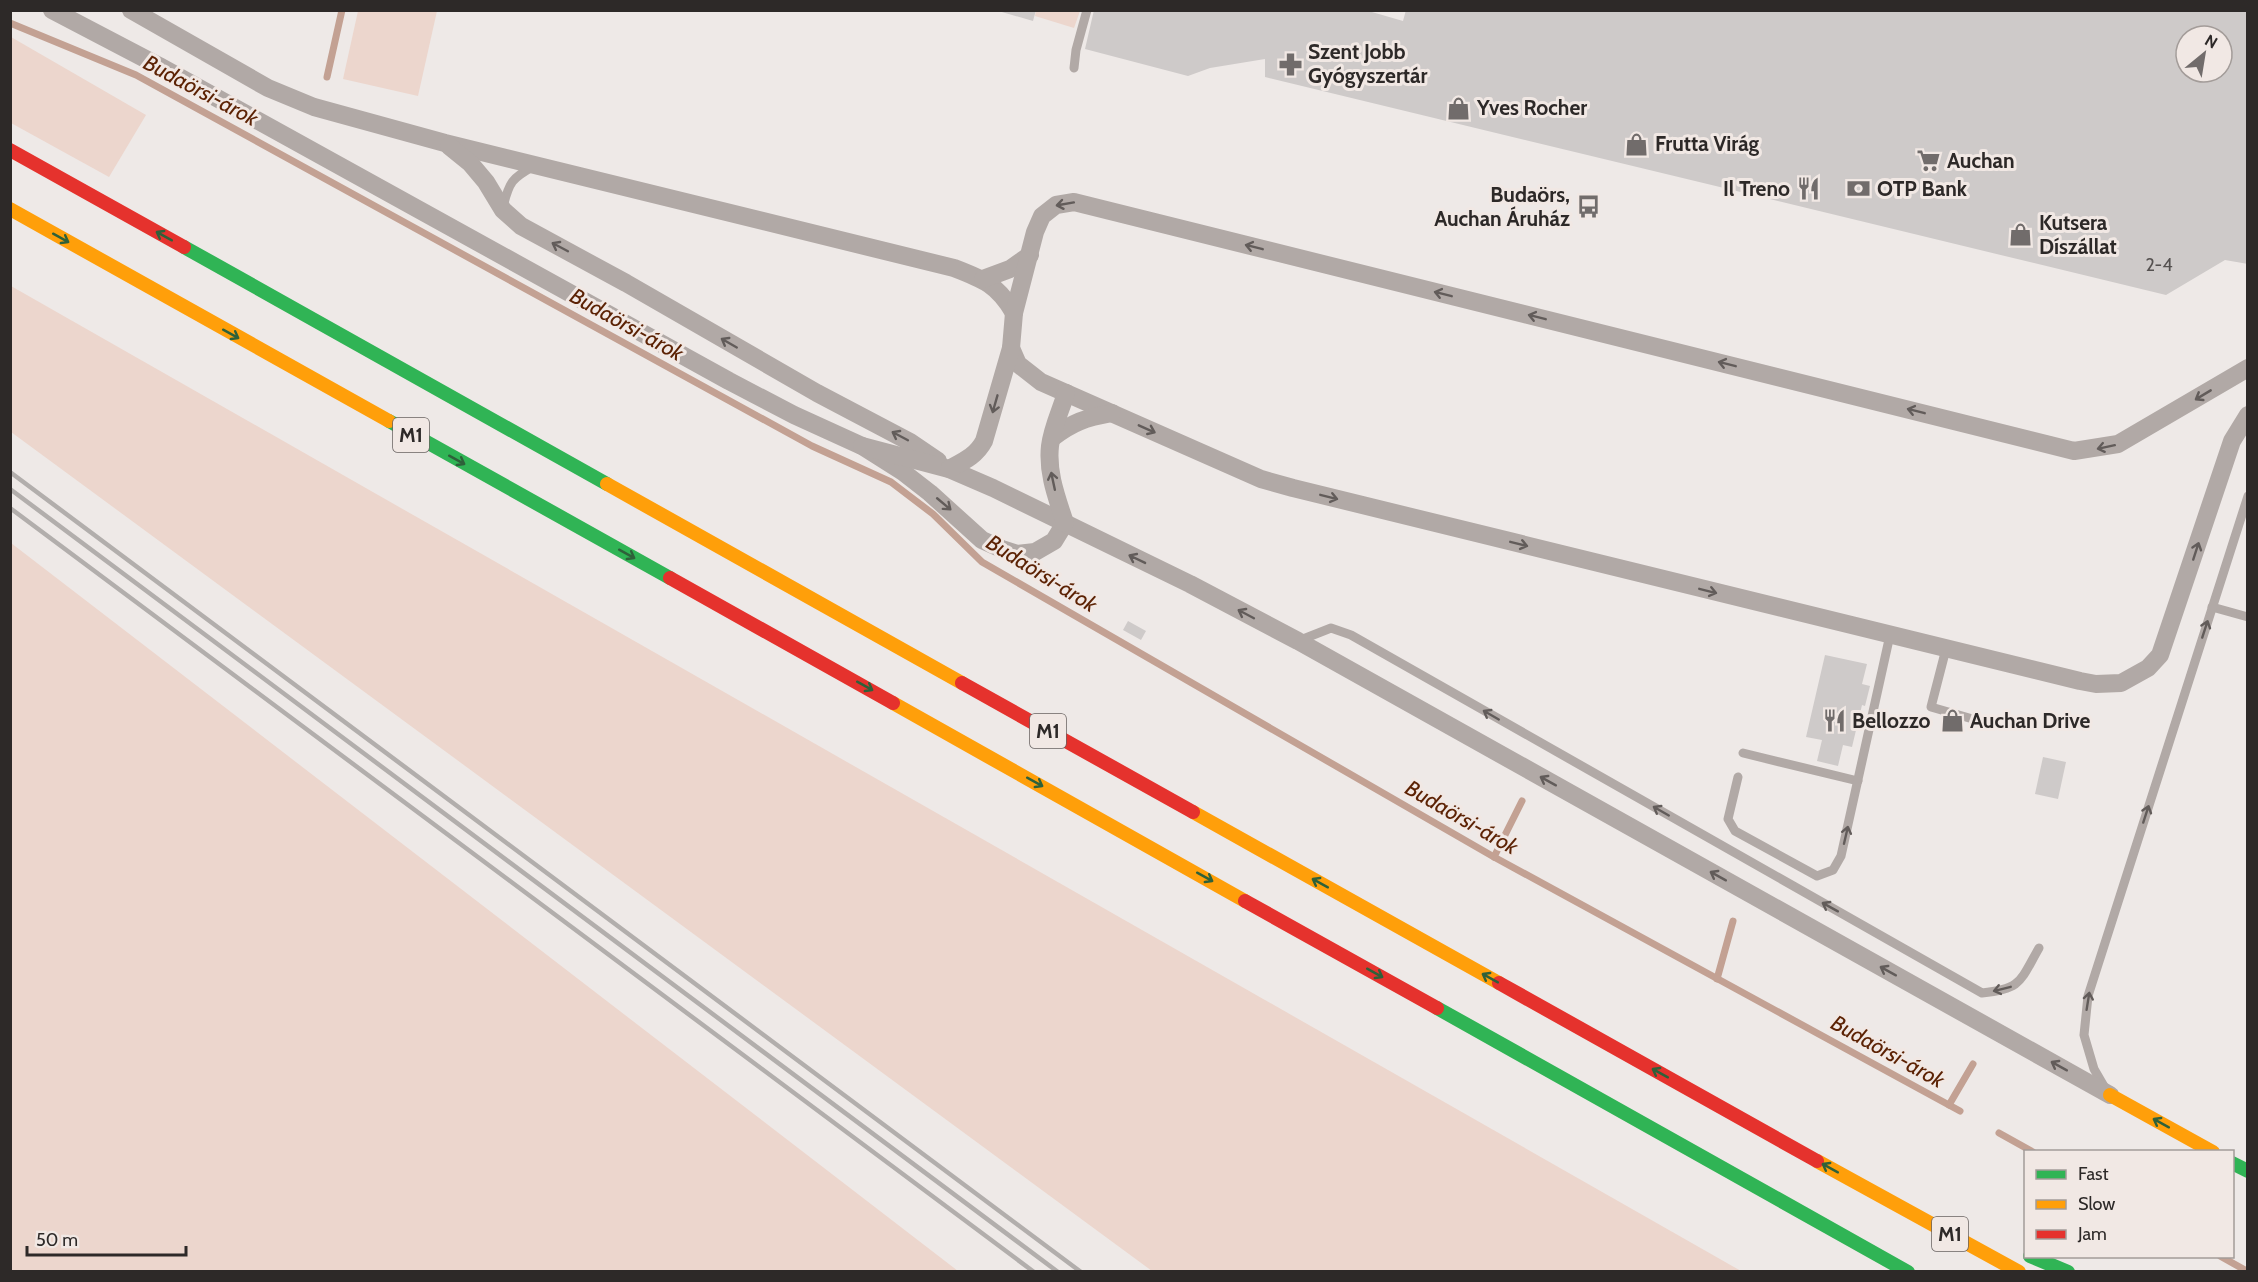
<svg xmlns="http://www.w3.org/2000/svg" width="2258" height="1282" font-family="Cabin,sans-serif">
  <style>
    .green { fill: #ecd6cd }
    .lines { fill: none; stroke-linecap: round; stroke-linejoin: round }
    .stream { stroke: #c3a193; stroke-width: 7 }
    .building { fill: #cecac9; fill-rule: evenodd }
    .lane { stroke: #b1a9a6; stroke-width: 9 }
    .street { stroke: #b1a9a6; stroke-width: 18 }
    .fast { stroke: #30b455; stroke-width: 14 }
    .slow { stroke: #ff9f0a; stroke-width: 14 }
    .jam { stroke: #e5322d; stroke-width: 14 }
    .rail { stroke: #b2aeac; stroke-width: 4.5 }
    .oneway { stroke: #625c5a }
    .oneway2 { stroke: #2e613a }
    .labels { text-anchor: middle; stroke-width: 6; stroke-linejoin: round; paint-order: stroke }
    .number-label { font-size: 18px; fill: #555150 }
    .shield { fill: #f1e8e4; stroke: #686260; stroke-width: 1.5 }
    .shield-label { font-size: 20px; font-weight: bold; fill: #2d2928 }
    .poi-label { font-size: 21px; font-weight: bold; fill: #2d2928; stroke: #f1e8e4; text-anchor: start }
    .water-label { font-size: 22px; font-style: italic; fill: #5c2204; stroke: #f1e8e4 }
  </style>
  <rect width="100%" height="100%" fill="#eee9e7"/>
  <g class="green">
    <polygon points="358,11 437,11 418,96 343,79"/>
    <polygon points="1036,11 1036,10 1080,11 1074,28 1035,16"/>
    <polygon points="11,37 146,115 109,177 11,123"/>
    <polygon points="10,286 11,286 1741,1271 1152,1271 11,432"/>
    <polygon points="10,543 11,543 958,1271 11,1271"/>
  </g>
  <g class="lines">
    <g class="stream">
      <polyline points="10,23 136,75 812,446 891,482 933,514 982,562 1494,857 1960,1111"/>
      <polyline points="327,77 342,10"/>
      <polyline points="1494,857 1522,801"/>
      <polyline points="1717,979 1733,921"/>
      <polyline points="1949,1105 1973,1064"/>
      <polyline points="1999,1133 2033,1152"/>
      <polyline points="2220,1256 2245,1270 2248,1270"/>
    </g>
  </g>
  <g class="building">
    <polygon points="995,10 1036,10 1033,21"/>
    <path d="M 1094,10 L 1365,10 L 1403,21 L 1406,10 L 2248,10 L 2248,264 L 2225,260 L 2166,295 L 1265,77 L 1265,59 L 1210,68 L 1188,76 L 1085,49 ZM 2186,36 L 2222,36 L 2222,72 L 2186,72 Z"/>
    <polygon points="1128,621 1146,631 1141,640 1123,630"/>
    <polygon points="1825,655 1867,664 1862,684 1870,686 1865,706 1862,705 1852,747 1843,745 1838,766 1817,761 1822,740 1806,737"/>
    <polygon points="2043,757 2066,762 2058,799 2035,794"/>
  </g>
  <g class="lines">
    <g class="lane">
      <polyline points="1074,68 1076,50 1087,10"/>
      <path d="M 503,207 C 509,182 512,178 534,166"/>
      <polyline points="2212,607 2248,617"/>
      <path d="M 1298,641 L 1331,628 L 1351,635 L 1982,993 C 2022,989 2020,981 2039,948"/>
      <polyline points="1946,649 1931,707 1983,722"/>
      <polyline points="1743,753 1858,781"/>
      <polyline points="1738,777 1728,819 1735,831 1817,876 1833,870 1841,856 1890,635"/>
      <polyline points="2105,1088 2094,1069 2084,1035 2088,996 2248,496"/>
    </g>
    <g class="street">
      <polyline points="52,10 159,66 729,381 794,415 862,446 903,472 930,493 982,540 1002,549 1017,554 1035,552 1054,541 1065,523"/>
      <path d="M 131,10 L 268,88 L 314,107 L 445,143 L 954,268 C 983,279 998,285 1014,313"/>
      <polyline points="449,146 470,163 486,182 503,210 521,226 626,283 817,393 910,442 938,461"/>
      <polyline points="983,279 1010,269 1030,255"/>
      <polyline points="1011,348 1018,364 1041,382 1261,479 1293,488 2080,681 2096,684 2121,683 2148,668 2160,655 2232,441 2248,415"/>
      <path d="M 1052,438 C 1073,422 1085,418 1112,413"/>
      <polyline points="862,446 949,469 993,488 1190,584 1298,641 2110,1095"/>
      <path d="M 949,469 C 964,461 976,456 984,441 L 1011,348 L 1014,313 L 1035,232 L 1042,216 L 1056,205 L 1074,202 L 2074,451 L 2118,444 L 2248,368"/>
      <path d="M 1065,523 C 1057,498 1047,473 1050,446 C 1052,428 1061,410 1066,393"/>
    </g>
    <g class="fast">
      <polyline points="184,247 607,484"/>
      <polyline points="389,421 670,578"/>
      <polyline points="1437,1008 1908,1272"/>
      <polyline points="2232,1163 2248,1171"/>
      <polyline points="2030,1256 2068,1272"/>
    </g>
    <g class="slow">
      <polyline points="10,209 389,421"/>
      <polyline points="607,484 962,683"/>
      <polyline points="893,703 1245,901"/>
      <polyline points="1193,812 1499,983"/>
      <polyline points="2110,1095 2213,1152"/>
      <polyline points="1817,1161 2019,1272"/>
    </g>
    <g class="jam">
      <polyline points="10,150 184,247"/>
      <polyline points="670,578 893,703"/>
      <polyline points="962,683 1193,812"/>
      <polyline points="1245,901 1437,1008"/>
      <polyline points="1499,983 1817,1161"/>
    </g>
    <g class="rail">
      <polyline points="10,472 1081,1272"/>
      <polyline points="10,489 1058,1272"/>
      <polyline points="10,508 1034,1272"/>
    </g>
  </g>
  <defs><path id="oneway-shaft" d="M-6 0H5M1.5-3L5.5 0L1.5 3" fill="none" stroke-width="1.6" stroke-linecap="round" stroke-linejoin="round" transform="scale(1.5)"/></defs>
  <g class="oneway">
    <use href="#oneway-shaft" transform="translate(1065 204) rotate(170)"/>
    <use href="#oneway-shaft" transform="translate(560 247) rotate(-152)"/>
    <use href="#oneway-shaft" transform="translate(1254 247) rotate(-166)"/>
    <use href="#oneway-shaft" transform="translate(1443 294) rotate(-166)"/>
    <use href="#oneway-shaft" transform="translate(1537 317) rotate(-166)"/>
    <use href="#oneway-shaft" transform="translate(729 343) rotate(-150)"/>
    <use href="#oneway-shaft" transform="translate(1727 364) rotate(-166)"/>
    <use href="#oneway-shaft" transform="translate(2203 395) rotate(149)"/>
    <use href="#oneway-shaft" transform="translate(995 404) rotate(106)"/>
    <use href="#oneway-shaft" transform="translate(1916 411) rotate(-166)"/>
    <use href="#oneway-shaft" transform="translate(1147 429) rotate(24)"/>
    <use href="#oneway-shaft" transform="translate(900 436) rotate(-152)"/>
    <use href="#oneway-shaft" transform="translate(2106 447) rotate(168)"/>
    <use href="#oneway-shaft" transform="translate(1053 481) rotate(-102)"/>
    <use href="#oneway-shaft" transform="translate(1329 497) rotate(14)"/>
    <use href="#oneway-shaft" transform="translate(944 504) rotate(40)"/>
    <use href="#oneway-shaft" transform="translate(1519 544) rotate(14)"/>
    <use href="#oneway-shaft" transform="translate(2196 551) rotate(-72)"/>
    <use href="#oneway-shaft" transform="translate(1137 559) rotate(-154)"/>
    <use href="#oneway-shaft" transform="translate(1708 591) rotate(14)"/>
    <use href="#oneway-shaft" transform="translate(1246 614) rotate(-152)"/>
    <use href="#oneway-shaft" transform="translate(2205 629) rotate(-72)"/>
    <use href="#oneway-shaft" transform="translate(1491 715) rotate(-150)"/>
    <use href="#oneway-shaft" transform="translate(1548 781) rotate(-151)"/>
    <use href="#oneway-shaft" transform="translate(1661 811) rotate(-150)"/>
    <use href="#oneway-shaft" transform="translate(2146 814) rotate(-72)"/>
    <use href="#oneway-shaft" transform="translate(1846 835) rotate(-77)"/>
    <use href="#oneway-shaft" transform="translate(1718 876) rotate(-151)"/>
    <use href="#oneway-shaft" transform="translate(1830 907) rotate(-151)"/>
    <use href="#oneway-shaft" transform="translate(1888 971) rotate(-151)"/>
    <use href="#oneway-shaft" transform="translate(2002 989) rotate(166)"/>
    <use href="#oneway-shaft" transform="translate(2088 1001) rotate(-81)"/>
    <use href="#oneway-shaft" transform="translate(2059 1066) rotate(-151)"/>
  </g>
  <g class="oneway2">
    <use href="#oneway-shaft" transform="translate(164 236) rotate(-151)"/>
    <use href="#oneway-shaft" transform="translate(61 238) rotate(29)"/>
    <use href="#oneway-shaft" transform="translate(231 334) rotate(29)"/>
    <use href="#oneway-shaft" transform="translate(457 460) rotate(29)"/>
    <use href="#oneway-shaft" transform="translate(627 554) rotate(29)"/>
    <use href="#oneway-shaft" transform="translate(865 686) rotate(29)"/>
    <use href="#oneway-shaft" transform="translate(1035 782) rotate(29)"/>
    <use href="#oneway-shaft" transform="translate(1205 877) rotate(29)"/>
    <use href="#oneway-shaft" transform="translate(1320 883) rotate(-151)"/>
    <use href="#oneway-shaft" transform="translate(1375 973) rotate(29)"/>
    <use href="#oneway-shaft" transform="translate(1490 978) rotate(-151)"/>
    <use href="#oneway-shaft" transform="translate(1660 1073) rotate(-151)"/>
    <use href="#oneway-shaft" transform="translate(2161 1123) rotate(-151)"/>
    <use href="#oneway-shaft" transform="translate(1830 1168) rotate(-151)"/>
  </g>
  <defs>
    <symbol id="pharmacy-bare" viewBox="-9 -9 18 18"><path d="M-2-6h4v4h4v4h-4v4h-4v-4h-4v-4h4Z" fill="#716c6b" stroke="#f1e8e4" stroke-width="2.5" paint-order="stroke"/></symbol>
    <symbol id="shop-bare" viewBox="-9 -9 18 18"><path d="M-5-2.5h2.3a2.7 3.5 0 0 1 5.4 0H5L5.5 6h-11ZM-1.5-2.5h3a1.5 2.3 0 0 0-3 0Z" fill="#716c6b" stroke="#f1e8e4" stroke-width="2.5" paint-order="stroke"/></symbol>
    <symbol id="supermarket-bare" viewBox="-9 -9 18 18"><path d="M-6-5.5h2.5l.6 2H6L4.5 2H-2.5L-4.4-4H-6ZM-1.5 3.2a1.3 1.3 0 1 0 .1 0ZM3 3.2a1.3 1.3 0 1 0 .1 0Z" fill="#716c6b" stroke="#f1e8e4" stroke-width="2.5" paint-order="stroke"/></symbol>
    <symbol id="restaurant-bare" viewBox="-9 -9 18 18"><path d="M-5-6h1v4h1v-4h1v4h1v-4h1v5L-1.5 .5V6h-2V.5L-5-1ZM5-6V6H3V1.5H1.5Q1.5-4 5-6Z" fill="#716c6b" stroke="#f1e8e4" stroke-width="2.5" paint-order="stroke"/></symbol>
    <symbol id="bank-bare" viewBox="-9 -9 18 18"><path d="M-6-4H6V4H-6ZM0-2.3a2.3 2.3 0 1 0 0 4.6a2.3 2.3 0 1 0 0-4.6Z" fill="#716c6b" stroke="#f1e8e4" stroke-width="2.5" paint-order="stroke"/></symbol>
    <symbol id="bus-bare" viewBox="-9 -9 18 18"><path d="M-5-6H5V4H4V6H2V4H-2V6H-4V4H-5ZM-3.5-4V0h7V-4ZM-3.5 1.2v1.5H-2V1.2ZM2 1.2v1.5H3.5V1.2Z" fill="#716c6b" stroke="#f1e8e4" stroke-width="2.5" paint-order="stroke"/></symbol>
  </defs>
  <g fill-rule="evenodd">
    <use href="#pharmacy-bare" x="1274" y="48" width="33" height="33"/>
    <use href="#shop-bare" x="1442" y="92" width="33" height="33"/>
    <use href="#shop-bare" x="1620" y="128" width="33" height="33"/>
    <use href="#supermarket-bare" x="1912" y="144" width="33" height="33"/>
    <use href="#restaurant-bare" x="1792" y="172" width="33" height="33"/>
    <use href="#bank-bare" x="1842" y="172" width="33" height="33"/>
    <use href="#bus-bare" x="1572" y="190" width="33" height="33"/>
    <use href="#shop-bare" x="2004" y="218" width="33" height="33"/>
    <use href="#restaurant-bare" x="1818" y="704" width="33" height="33"/>
    <use href="#shop-bare" x="1936" y="704" width="33" height="33"/>
  </g>
  <g class="labels">
    <g class="number-label">
      <text x="2159" y="271">2-4</text>
    </g>
    <g class="shield">
      <rect x="393" y="418" width="36" height="34" rx="4.5"/>
      <rect x="1030" y="714" width="36" height="34" rx="4.5"/>
      <rect x="1932" y="1217" width="36" height="34" rx="4.5"/>
    </g>
    <g class="shield-label">
      <text x="411" y="442">M1</text>
      <text x="1048" y="738">M1</text>
      <text x="1950" y="1241">M1</text>
    </g>
    <g class="poi-label">
      <text x="1308" y="59">Szent Jobb<tspan x="1308" dy="24">Gyógyszertár</tspan></text>
      <text x="1477" y="115">Yves Rocher</text>
      <text x="1655" y="151">Frutta Virág</text>
      <text x="1947" y="168">Auchan</text>
      <text x="1790" y="196" text-anchor="end">Il Treno</text>
      <text x="1877" y="196">OTP Bank</text>
      <text x="1570" y="202" text-anchor="end">Budaörs,<tspan x="1570" dy="24">Auchan Áruház</tspan></text>
      <text x="2039" y="230">Kutsera<tspan x="2039" dy="24">Díszállat</tspan></text>
      <text x="1852" y="728">Bellozzo</text>
      <text x="1970" y="728">Auchan Drive</text>
    </g>
    <g class="water-label">
      <text transform="translate(201 90) rotate(28)" y="8">Budaörsi-árok</text>
      <text transform="translate(627 324) rotate(29)" y="8">Budaörsi-árok</text>
      <text transform="translate(1042 573) rotate(32)" y="8">Budaörsi-árok</text>
      <text transform="translate(1462 817) rotate(30)" y="8">Budaörsi-árok</text>
      <text transform="translate(1888 1051) rotate(29)" y="8">Budaörsi-árok</text>
    </g>
  </g>
  <rect width="2258" height="1282" fill="none" stroke="#2d2928" stroke-width="24"/>
  <rect x="2024" y="1150" width="210" height="108" fill="#f1e8e4" stroke="#a39c99" stroke-width="1.5"/>
  <rect x="2036" y="1170" width="30" height="9" fill="#30b455" stroke="#a39c99" stroke-width="1.5"/>
  <text x="2078" y="1180" font-size="18" fill="#2d2928">Fast</text>
  <rect x="2036" y="1200" width="30" height="9" fill="#ff9f0a" stroke="#a39c99" stroke-width="1.5"/>
  <text x="2078" y="1210" font-size="18" fill="#2d2928">Slow</text>
  <rect x="2036" y="1230" width="30" height="9" fill="#e5322d" stroke="#a39c99" stroke-width="1.5"/>
  <text x="2078" y="1240" font-size="18" fill="#2d2928">Jam</text>
  <g transform="translate(2204 54) rotate(30)"><circle r="28" fill="#f1e8e4" stroke="#a39c99" stroke-width="1.5"/>
  <path d="M0-4.5L10 22L0 15L-10 22Z" fill="#716c6b"/>
  <text y="-9" font-size="16" font-weight="bold" text-anchor="middle" fill="#2d2928">N</text>
  </g>
  <path d="M27 1246v9h159v-9" fill="none" stroke="#2d2928" stroke-width="3"/>
  <text x="36" y="1246" font-size="18" fill="#2d2928" stroke="#f1e8e4" stroke-width="4.5" paint-order="stroke">50 m</text>
</svg>
